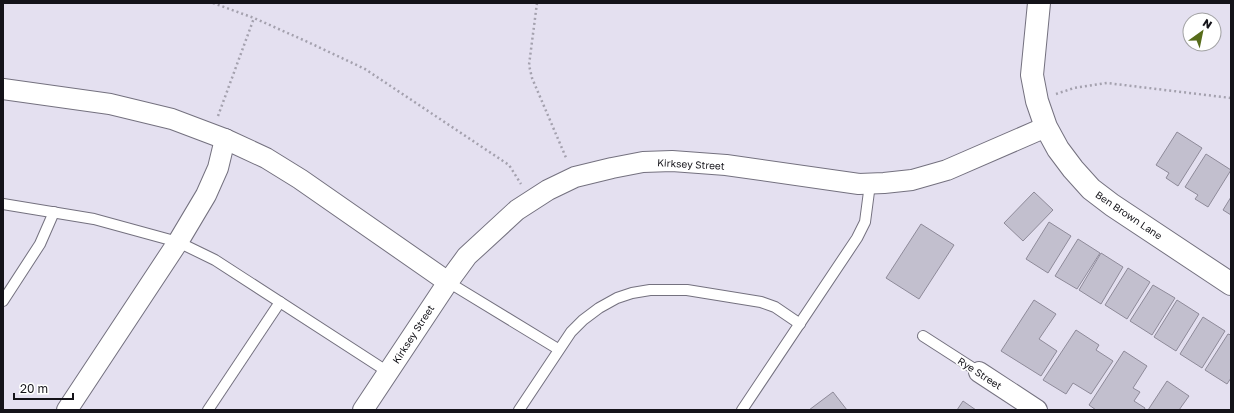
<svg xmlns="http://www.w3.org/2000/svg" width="1234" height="413" font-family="'Golos Text',sans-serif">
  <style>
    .building { fill: #c2bfce; stroke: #8e8a99 }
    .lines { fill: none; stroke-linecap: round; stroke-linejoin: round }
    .service-casing { stroke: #74717f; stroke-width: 12 }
    .minor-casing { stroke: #74717f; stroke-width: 22 }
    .tertiary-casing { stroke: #74717f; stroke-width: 24 }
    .path { stroke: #a4a1ae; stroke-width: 2.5; stroke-dasharray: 2 3; stroke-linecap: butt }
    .service { stroke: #fff; stroke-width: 10 }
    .minor { stroke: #fff; stroke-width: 20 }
    .tertiary { stroke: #fff; stroke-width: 22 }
    .labels { text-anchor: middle; stroke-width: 3.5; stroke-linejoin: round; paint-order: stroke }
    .street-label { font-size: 10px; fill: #141319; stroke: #fff }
  </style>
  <rect width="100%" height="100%" fill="#e4e0f0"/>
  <g class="building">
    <polygon points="1177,132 1202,148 1178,186 1166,178 1169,173 1156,165"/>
    <polygon points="1206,154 1231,170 1208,207 1195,199 1198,195 1185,187"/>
    <polygon points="1034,192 1053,210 1023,241 1004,223"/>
    <polygon points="1231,197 1231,215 1223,210"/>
    <polygon points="1049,222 1071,236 1048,273 1026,259"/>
    <polygon points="921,224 954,245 919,299 886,278"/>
    <polygon points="1078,239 1100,253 1077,289 1055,276"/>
    <polygon points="1101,253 1123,267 1101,304 1079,290"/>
    <polygon points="1128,268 1150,282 1127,319 1105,305"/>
    <polygon points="1153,285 1175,298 1152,335 1130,321"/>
    <polygon points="1034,300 1056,314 1039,339 1057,351 1041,376 1001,351"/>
    <polygon points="1177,300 1199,314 1176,351 1154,337"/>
    <polygon points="1203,317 1225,331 1202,368 1180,354"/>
    <polygon points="1076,330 1099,345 1096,350 1113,361 1091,394 1073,383 1066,394 1043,380"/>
    <polygon points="1228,334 1231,335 1231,378 1227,384 1205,370"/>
    <polygon points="1124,351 1147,366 1133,388 1140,392 1134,401 1145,408 1144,410 1096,410 1089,405"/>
    <polygon points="1167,381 1189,396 1179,410 1148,410"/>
    <polygon points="833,392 847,410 809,410"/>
    <polygon points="963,401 976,410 957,410"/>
  </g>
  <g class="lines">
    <defs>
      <g id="service">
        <polyline points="3,204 94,219 178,242 215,260 388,372"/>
        <polyline points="448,282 558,349"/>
        <polyline points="3,301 40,244 54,212"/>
        <polyline points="923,336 979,372"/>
        <polyline points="208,410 280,302"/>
        <polyline points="519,410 571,332 583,320 599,308 617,298 632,293 650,290 687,290 761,302 775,307 800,324"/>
        <polyline points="742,410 857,238 865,222 870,184"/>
      </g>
      <g id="minor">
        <polyline points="3,89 110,104 172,119 225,139 266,158 300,179 448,282"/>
        <polyline points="979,372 1037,410"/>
        <polyline points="67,410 178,242 206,195 218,168 225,139"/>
        <polyline points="363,410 448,282 467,256 517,210 548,190 575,177 612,168 643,162 672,161 726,165 859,184 884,183 912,180 947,170 1046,127"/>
      </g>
      <polyline id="tertiary" points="1039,3 1032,75 1037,101 1046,127 1058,149 1073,169 1091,189 1112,205 1231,284"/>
    </defs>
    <use href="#service" class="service-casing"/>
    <use href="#minor" class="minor-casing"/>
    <use href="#tertiary" class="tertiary-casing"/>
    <g class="path">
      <polyline points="213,3 254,18 310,43 365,69 509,165 521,184"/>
      <polyline points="537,3 529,65 532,78 567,160"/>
      <polyline points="1056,94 1074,88 1107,83 1231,98"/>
      <polyline points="218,116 254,18"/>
    </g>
    <use href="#service" class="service"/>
    <use href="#minor" class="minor"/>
    <use href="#tertiary" class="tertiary"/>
  </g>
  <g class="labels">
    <g class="street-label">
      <text transform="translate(691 164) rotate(3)" y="4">Kirksey Street</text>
      <text transform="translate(1129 215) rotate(34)" y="4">Ben Brown Lane</text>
      <text transform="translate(413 334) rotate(-57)" y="4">Kirksey Street</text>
      <text transform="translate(980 373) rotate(33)" y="4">Rye Street</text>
    </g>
  </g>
  <rect width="1234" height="413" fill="none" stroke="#141319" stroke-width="8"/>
  <g transform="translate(1202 32) rotate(33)"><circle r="19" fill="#ffffff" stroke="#a1a1a3"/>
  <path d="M0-3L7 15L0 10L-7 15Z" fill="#576c1a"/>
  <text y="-6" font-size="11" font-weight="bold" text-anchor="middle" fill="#141319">N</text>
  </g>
  <path d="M14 393v6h59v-6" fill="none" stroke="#141319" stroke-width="2"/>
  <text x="20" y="393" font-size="12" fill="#141319" stroke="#ffffff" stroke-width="3" paint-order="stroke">20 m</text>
</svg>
